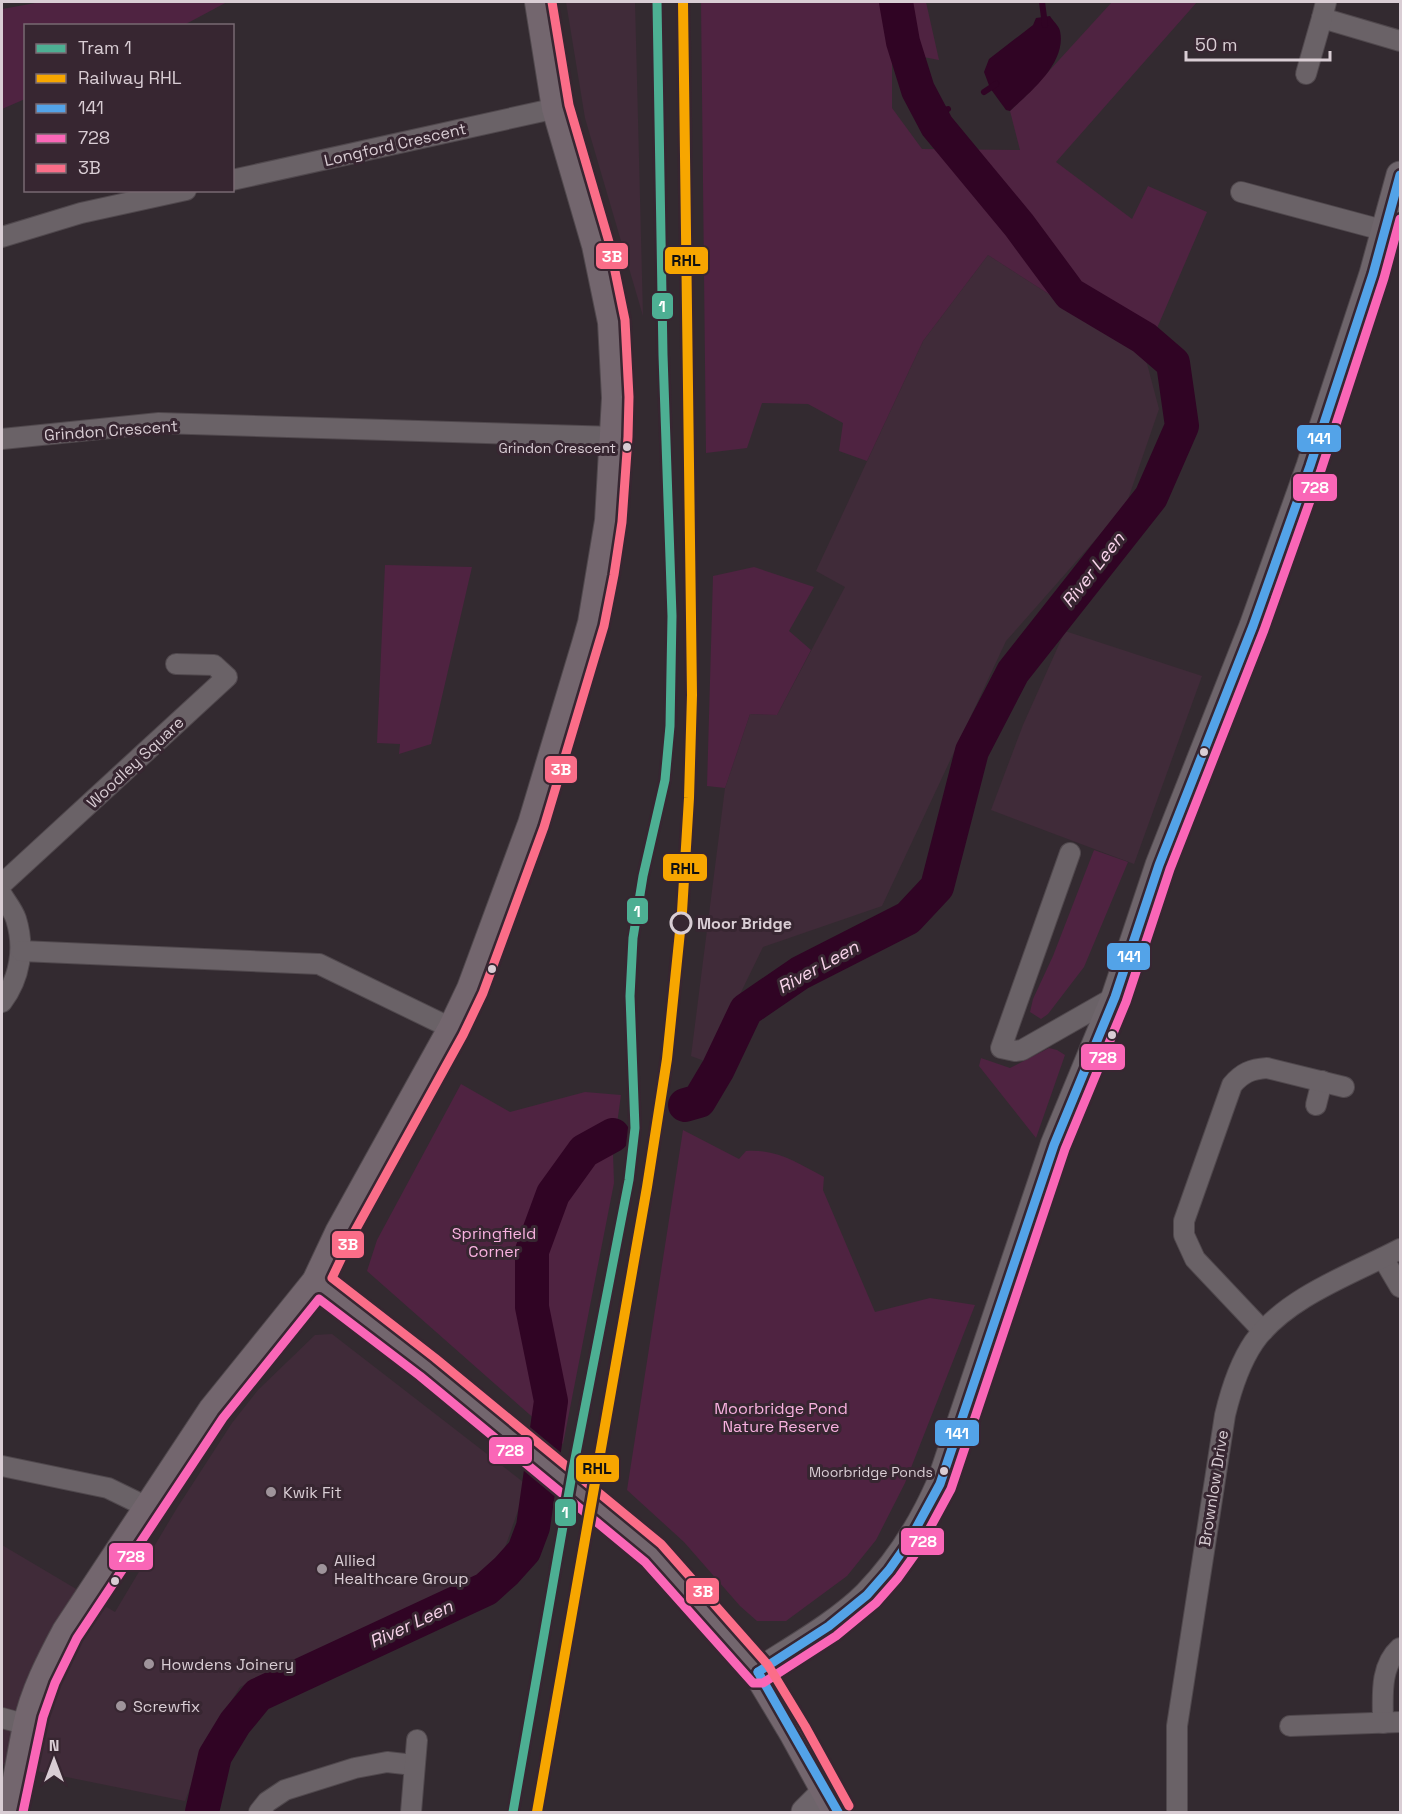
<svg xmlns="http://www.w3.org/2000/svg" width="1402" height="1814" font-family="'Space Grotesk',sans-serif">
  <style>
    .built { fill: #402b39 }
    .green { fill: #4f2341 }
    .water { fill: #300424 }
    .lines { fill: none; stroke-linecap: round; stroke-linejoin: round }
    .stream { stroke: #300424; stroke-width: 6 }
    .river { stroke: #300424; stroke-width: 34 }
    .street-casing { stroke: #50484d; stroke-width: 22 }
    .secondary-casing { stroke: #50484d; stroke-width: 29 }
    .primary-casing { stroke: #50484d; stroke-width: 32 }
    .street { stroke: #6a6267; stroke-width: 20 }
    .secondary { stroke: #6e656b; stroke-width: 27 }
    .primary { stroke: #73666e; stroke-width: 30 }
    .bus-1-casing { stroke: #372631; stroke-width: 14 }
    .bus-2-casing { stroke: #372631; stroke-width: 14 }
    .bus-3-casing { stroke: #372631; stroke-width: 14 }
    .bus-1 { stroke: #53a3e8; stroke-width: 9 }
    .bus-2 { stroke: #fa66b7; stroke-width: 9 }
    .bus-3 { stroke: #fb6d88; stroke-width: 9 }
    .rail-1-casing { stroke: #372631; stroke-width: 15 }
    .rail-1 { stroke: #f7a600; stroke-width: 10 }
    .tram-1-casing { stroke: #372631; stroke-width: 14 }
    .tram-1 { stroke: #4daf93; stroke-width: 9 }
    .bus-dot { fill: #d9cdd4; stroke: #372631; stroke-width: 2 }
    .stop-dot { fill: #372631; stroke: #d9cdd4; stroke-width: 3 }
    .poi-dot { fill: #9f949b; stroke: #372631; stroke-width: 2 }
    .labels { text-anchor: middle; stroke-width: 6; stroke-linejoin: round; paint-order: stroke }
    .bus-label { font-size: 14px; fill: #d9cdd4; stroke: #372631; text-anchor: end }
    .street-label { font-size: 16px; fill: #d9cdd4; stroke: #372631 }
    .stop-label { font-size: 16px; font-weight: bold; fill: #d9cdd4; stroke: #372631; text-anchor: start }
    .park-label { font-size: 16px; fill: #f9b2e0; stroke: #372631 }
    .poi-label { font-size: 16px; fill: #d9cdd4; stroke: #372631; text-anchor: start }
    .water-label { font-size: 18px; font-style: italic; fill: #f8d3ea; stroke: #372631 }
    .line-badge { stroke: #372631; stroke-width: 2 }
    .badge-label { font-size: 16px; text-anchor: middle; font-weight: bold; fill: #fff }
    .pale-badge-label { font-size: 16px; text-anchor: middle; font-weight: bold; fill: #111 }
  </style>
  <rect width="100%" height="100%" fill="#332a30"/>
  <g class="built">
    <polygon points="566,2 635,2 643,316 585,118"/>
    <polygon points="988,255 1145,356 1159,409 1126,505 1006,641 882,906 763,947 707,1062 691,1056 725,788 750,714 777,715 845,587 816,571 923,341"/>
    <polygon points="1065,631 1202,676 1134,864 991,810 1023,725"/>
    <polygon points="332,1334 527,1485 502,1556 480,1576 240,1687 209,1737 185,1801 2,1764 2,1766 2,1545 115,1612 177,1508 232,1423 258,1390 315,1335"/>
  </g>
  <g class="green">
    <polygon points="41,2 227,2 184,25 26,26 25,99 2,109 2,9"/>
    <polygon points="701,2 926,2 939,60 892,51 892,108 922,149 1020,150 1010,111 1028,94 1112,2 1197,2 1056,162 1132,219 1148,186 1207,212 1145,356 988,255 923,341 867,461 839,451 843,423 808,404 762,403 747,448 706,453"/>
    <polygon points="385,565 472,567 431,744 399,754 400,744 377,743"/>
    <polygon points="754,567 814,587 789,631 811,650 777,715 750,714 725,788 707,786 713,576"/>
    <polygon points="1094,850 1128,862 1084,967 1048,1014 1041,1019 1030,1012 1033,999 1053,956"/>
    <polygon points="1049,1048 1057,1050 1065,1055 1036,1138 979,1066 981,1058 1010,1068"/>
    <polygon points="461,1084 510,1112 585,1092 621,1095 613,1153 614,1183 563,1444 367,1271 377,1240"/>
    <path d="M 683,1130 L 739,1159 L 746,1151 C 778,1149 797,1163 824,1177 L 823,1190 L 875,1312 L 930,1298 L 975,1305 L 905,1483 L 876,1540 L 847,1576 L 786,1621 L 757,1621 L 740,1606 L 684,1542 L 627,1490 Z"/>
  </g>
  <path class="water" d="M 1050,16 C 1053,21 1059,26 1060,31 C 1067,63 1030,92 1010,111 L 1006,110 L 990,88 L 984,72 L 989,59 L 1033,25 L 1036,18 Z"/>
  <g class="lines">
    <g class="stream">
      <polyline points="1042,2 1045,25"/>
      <polyline points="984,92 996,84"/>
      <polyline points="931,116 948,109"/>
    </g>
    <g class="river">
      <polyline points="685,1105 699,1101 718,1069 746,1010 800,973 908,918 937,887 972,751 1013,672 1151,497 1182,426 1173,363 1144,338 1070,294 1019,225 937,126 918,90 903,42 896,2"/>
      <polyline points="202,1812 215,1756 235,1723 258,1695 486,1589 506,1571 524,1551 533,1527 551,1401 532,1307 532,1251 553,1194 584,1151 613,1135"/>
    </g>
    <defs>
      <g id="street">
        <polyline points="1326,2 1322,18 1400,41"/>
        <polyline points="1306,74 1322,18"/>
        <polyline points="232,180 557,108"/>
        <polyline points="1241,192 1386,231"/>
        <polyline points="2,237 81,213 186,190"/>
        <polyline points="2,439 159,423 616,437"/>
        <polyline points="1070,853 1001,1048 1015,1051 1022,1050 1115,997"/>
        <polyline points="2,884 227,677 214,665 176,664"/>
        <path d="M 2,895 C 6,902 13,910 16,919 C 25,948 20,978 2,1002"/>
        <polyline points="21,951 319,964 453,1029"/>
        <polyline points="1316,1105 1322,1081"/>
        <polyline points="1383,1258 1400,1287"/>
        <path d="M 1263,1331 L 1195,1259 L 1184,1235 L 1184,1221 L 1232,1085 C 1242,1073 1251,1069 1267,1068 L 1344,1087"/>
        <polyline points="2,1466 108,1488 149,1508"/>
        <polyline points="2,1718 28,1725"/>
        <path d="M 1383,1723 C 1383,1697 1379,1667 1400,1648"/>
        <polyline points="1290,1726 1400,1722"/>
        <polyline points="259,1812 267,1802 285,1790 355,1768 387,1762 414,1765"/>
        <polyline points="411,1812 417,1740"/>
        <path d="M 1177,1812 L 1177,1726 L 1225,1415 C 1231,1390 1239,1364 1254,1342 C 1286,1297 1352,1274 1400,1249"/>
      </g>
      <g id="secondary">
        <path d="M 758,1672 C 793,1649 838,1624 867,1595 C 898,1563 922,1525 940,1484 L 1054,1145 L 1115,997 L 1159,865 L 1253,626 L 1310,466 L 1373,274 L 1400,175"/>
        <polyline points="805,1812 826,1791"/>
      </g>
      <g id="primary">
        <polyline points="317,1282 427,1367 653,1553 758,1672 794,1732 838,1812"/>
        <path d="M 11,1812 C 18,1784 22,1755 28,1726 C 35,1693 51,1662 67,1632 L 213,1411 L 317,1282 L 340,1233 L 453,1029 L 472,989 L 533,824 L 587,644 L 593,623 L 610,521 L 617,398 L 613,322 L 597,245 L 557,108 L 540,2"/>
      </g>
    </defs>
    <use href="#street" class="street-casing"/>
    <use href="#secondary" class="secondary-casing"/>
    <use href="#primary" class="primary-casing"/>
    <use href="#street" class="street"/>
    <use href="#secondary" class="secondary"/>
    <use href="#primary" class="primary"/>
    <defs>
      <g id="bus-1">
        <polyline points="758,1672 829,1626 867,1595 889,1570 908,1543 940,1484 1054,1145 1115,997 1159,865 1253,626 1310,466 1373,274 1400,175"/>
        <polyline points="758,1672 838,1812"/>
      </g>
      <polyline id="bus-2" points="23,1812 43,1717 55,1683 77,1638 223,1418 319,1299 420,1376 645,1562 753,1683 763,1683 836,1636 876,1603 898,1578 918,1550 951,1489 1065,1149 1126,1002 1170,869 1264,630 1321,470 1384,278 1400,219"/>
      <polyline id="bus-3" points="552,2 569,105 609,242 625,320 629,397 628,437 622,522 614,575 604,626 544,827 483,993 463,1035 351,1238 332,1278 435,1358 661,1544 768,1665 805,1726 849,1806"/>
    </defs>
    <use href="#bus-1" class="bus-1-casing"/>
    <use href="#bus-2" class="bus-2-casing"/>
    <use href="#bus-3" class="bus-3-casing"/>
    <use href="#bus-1" class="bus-1"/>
    <use href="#bus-2" class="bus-2"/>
    <use href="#bus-3" class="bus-3"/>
    <defs>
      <polyline id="rail-1" points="537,1812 647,1187 667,1059 682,912 689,798 692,695 683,2"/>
    </defs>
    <use href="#rail-1" class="rail-1-casing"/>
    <use href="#rail-1" class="rail-1"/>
    <defs>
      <polyline id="tram-1" points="513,1812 573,1469 629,1180 635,1128 630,996 633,938 643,876 665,780 670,726 672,616 663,355 657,2"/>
    </defs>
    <use href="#tram-1" class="tram-1-casing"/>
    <use href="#tram-1" class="tram-1"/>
  </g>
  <g class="bus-dot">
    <circle cx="627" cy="447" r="5"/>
    <circle cx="1204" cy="752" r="5"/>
    <circle cx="492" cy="969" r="5"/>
    <circle cx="1112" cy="1035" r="5"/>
    <circle cx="944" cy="1471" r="5"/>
    <circle cx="115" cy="1581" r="5"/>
  </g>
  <circle class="stop-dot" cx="681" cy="923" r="10"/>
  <g class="poi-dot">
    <circle cx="271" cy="1492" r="6"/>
    <circle cx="322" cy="1569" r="6"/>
    <circle cx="149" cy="1664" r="6"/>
    <circle cx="121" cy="1706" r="6"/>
  </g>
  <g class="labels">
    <g class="bus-label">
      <text x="616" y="453">Grindon Crescent</text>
      <text x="933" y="1477">Moorbridge Ponds</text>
    </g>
    <g class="street-label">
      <text transform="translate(395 144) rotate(-13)" y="6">Longford Crescent</text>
      <text transform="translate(111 430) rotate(-4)" y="6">Grindon Crescent</text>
      <text transform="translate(135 762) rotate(-43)" y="6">Woodley Square</text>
      <text transform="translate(1213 1488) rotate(-81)" y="6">Brownlow Drive</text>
    </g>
    <g class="stop-label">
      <text x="697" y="929">Moor Bridge</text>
    </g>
    <g class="park-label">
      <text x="494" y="1239">Springfield<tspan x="494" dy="18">Corner</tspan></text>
      <text x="781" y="1414">Moorbridge Pond<tspan x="781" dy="18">Nature Reserve</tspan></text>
    </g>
    <g class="poi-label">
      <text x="283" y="1498">Kwik Fit</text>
      <text x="334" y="1566">Allied<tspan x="334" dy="18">Healthcare Group</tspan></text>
      <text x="161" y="1670">Howdens Joinery</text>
      <text x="133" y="1712">Screwfix</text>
    </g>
    <g class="water-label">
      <text transform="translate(1093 570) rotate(-52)" y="6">River Leen</text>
      <text transform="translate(818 967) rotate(-29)" y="6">River Leen</text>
      <text transform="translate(411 1624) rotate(-25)" y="6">River Leen</text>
    </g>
  </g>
  <g class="line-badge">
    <rect x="595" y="242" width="34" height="28" rx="6" fill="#fb6d88"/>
    <rect x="664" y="246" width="45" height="29" rx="6" fill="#f7a600"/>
    <rect x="651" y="292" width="23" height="28" rx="6" fill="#4daf93"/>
    <rect x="1296" y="424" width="46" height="29" rx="6" fill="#53a3e8"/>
    <rect x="1292" y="473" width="46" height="29" rx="6" fill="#fa66b7"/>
    <rect x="544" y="755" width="34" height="29" rx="6" fill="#fb6d88"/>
    <rect x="662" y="853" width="46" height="29" rx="6" fill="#f7a600"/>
    <rect x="626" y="897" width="23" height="28" rx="6" fill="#4daf93"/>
    <rect x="1106" y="942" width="45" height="29" rx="6" fill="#53a3e8"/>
    <rect x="1080" y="1043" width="46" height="28" rx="6" fill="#fa66b7"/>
    <rect x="331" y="1230" width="34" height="29" rx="6" fill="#fb6d88"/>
    <rect x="934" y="1419" width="46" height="28" rx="6" fill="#53a3e8"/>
    <rect x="488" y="1436" width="45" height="29" rx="6" fill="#fa66b7"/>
    <rect x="575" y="1454" width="45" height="29" rx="6" fill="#f7a600"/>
    <rect x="554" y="1498" width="23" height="29" rx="6" fill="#4daf93"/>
    <rect x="900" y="1527" width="45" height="29" rx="6" fill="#fa66b7"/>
    <rect x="108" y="1542" width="46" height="29" rx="6" fill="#fa66b7"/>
    <rect x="685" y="1577" width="35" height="28" rx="6" fill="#fb6d88"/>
  </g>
  <g class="badge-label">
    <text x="612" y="262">3B</text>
    <text x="662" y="312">1</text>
    <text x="1319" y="444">141</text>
    <text x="1315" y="493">728</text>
    <text x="561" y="775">3B</text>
    <text x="637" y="917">1</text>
    <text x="1129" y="962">141</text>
    <text x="1103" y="1063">728</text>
    <text x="348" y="1250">3B</text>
    <text x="957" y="1439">141</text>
    <text x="510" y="1456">728</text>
    <text x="565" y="1518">1</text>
    <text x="923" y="1547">728</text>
    <text x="131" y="1562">728</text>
    <text x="703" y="1597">3B</text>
  </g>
  <g class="pale-badge-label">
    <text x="686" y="266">RHL</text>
    <text x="685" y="874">RHL</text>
    <text x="597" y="1474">RHL</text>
  </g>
  <rect width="1402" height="1814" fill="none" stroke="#d9cdd4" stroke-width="6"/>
  <rect x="24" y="24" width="210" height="168" fill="#372631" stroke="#786972" stroke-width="1.5"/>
  <rect x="36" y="44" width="30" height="9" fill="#4daf93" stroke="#786972" stroke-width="1.5"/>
  <text x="78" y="54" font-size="18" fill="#d9cdd4">Tram 1</text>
  <rect x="36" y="74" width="30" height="9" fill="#f7a600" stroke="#786972" stroke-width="1.5"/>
  <text x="78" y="84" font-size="18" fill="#d9cdd4">Railway RHL</text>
  <rect x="36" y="104" width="30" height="9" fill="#53a3e8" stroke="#786972" stroke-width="1.5"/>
  <text x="78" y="114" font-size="18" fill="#d9cdd4">141</text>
  <rect x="36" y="134" width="30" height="9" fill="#fa66b7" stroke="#786972" stroke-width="1.5"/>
  <text x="78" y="144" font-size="18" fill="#d9cdd4">728</text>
  <rect x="36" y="164" width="30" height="9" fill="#fb6d88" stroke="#786972" stroke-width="1.5"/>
  <text x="78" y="174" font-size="18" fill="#d9cdd4">3B</text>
  <g transform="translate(54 1760)" stroke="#372631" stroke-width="4.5" paint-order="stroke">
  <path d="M0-4.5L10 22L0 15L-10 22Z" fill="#d9cdd4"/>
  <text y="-9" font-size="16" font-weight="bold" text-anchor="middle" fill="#d9cdd4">N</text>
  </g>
  <path d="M1186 51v9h144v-9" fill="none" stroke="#d9cdd4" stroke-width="3"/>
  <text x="1195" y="51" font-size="18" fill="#d9cdd4" stroke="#372631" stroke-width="4.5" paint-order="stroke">50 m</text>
</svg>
